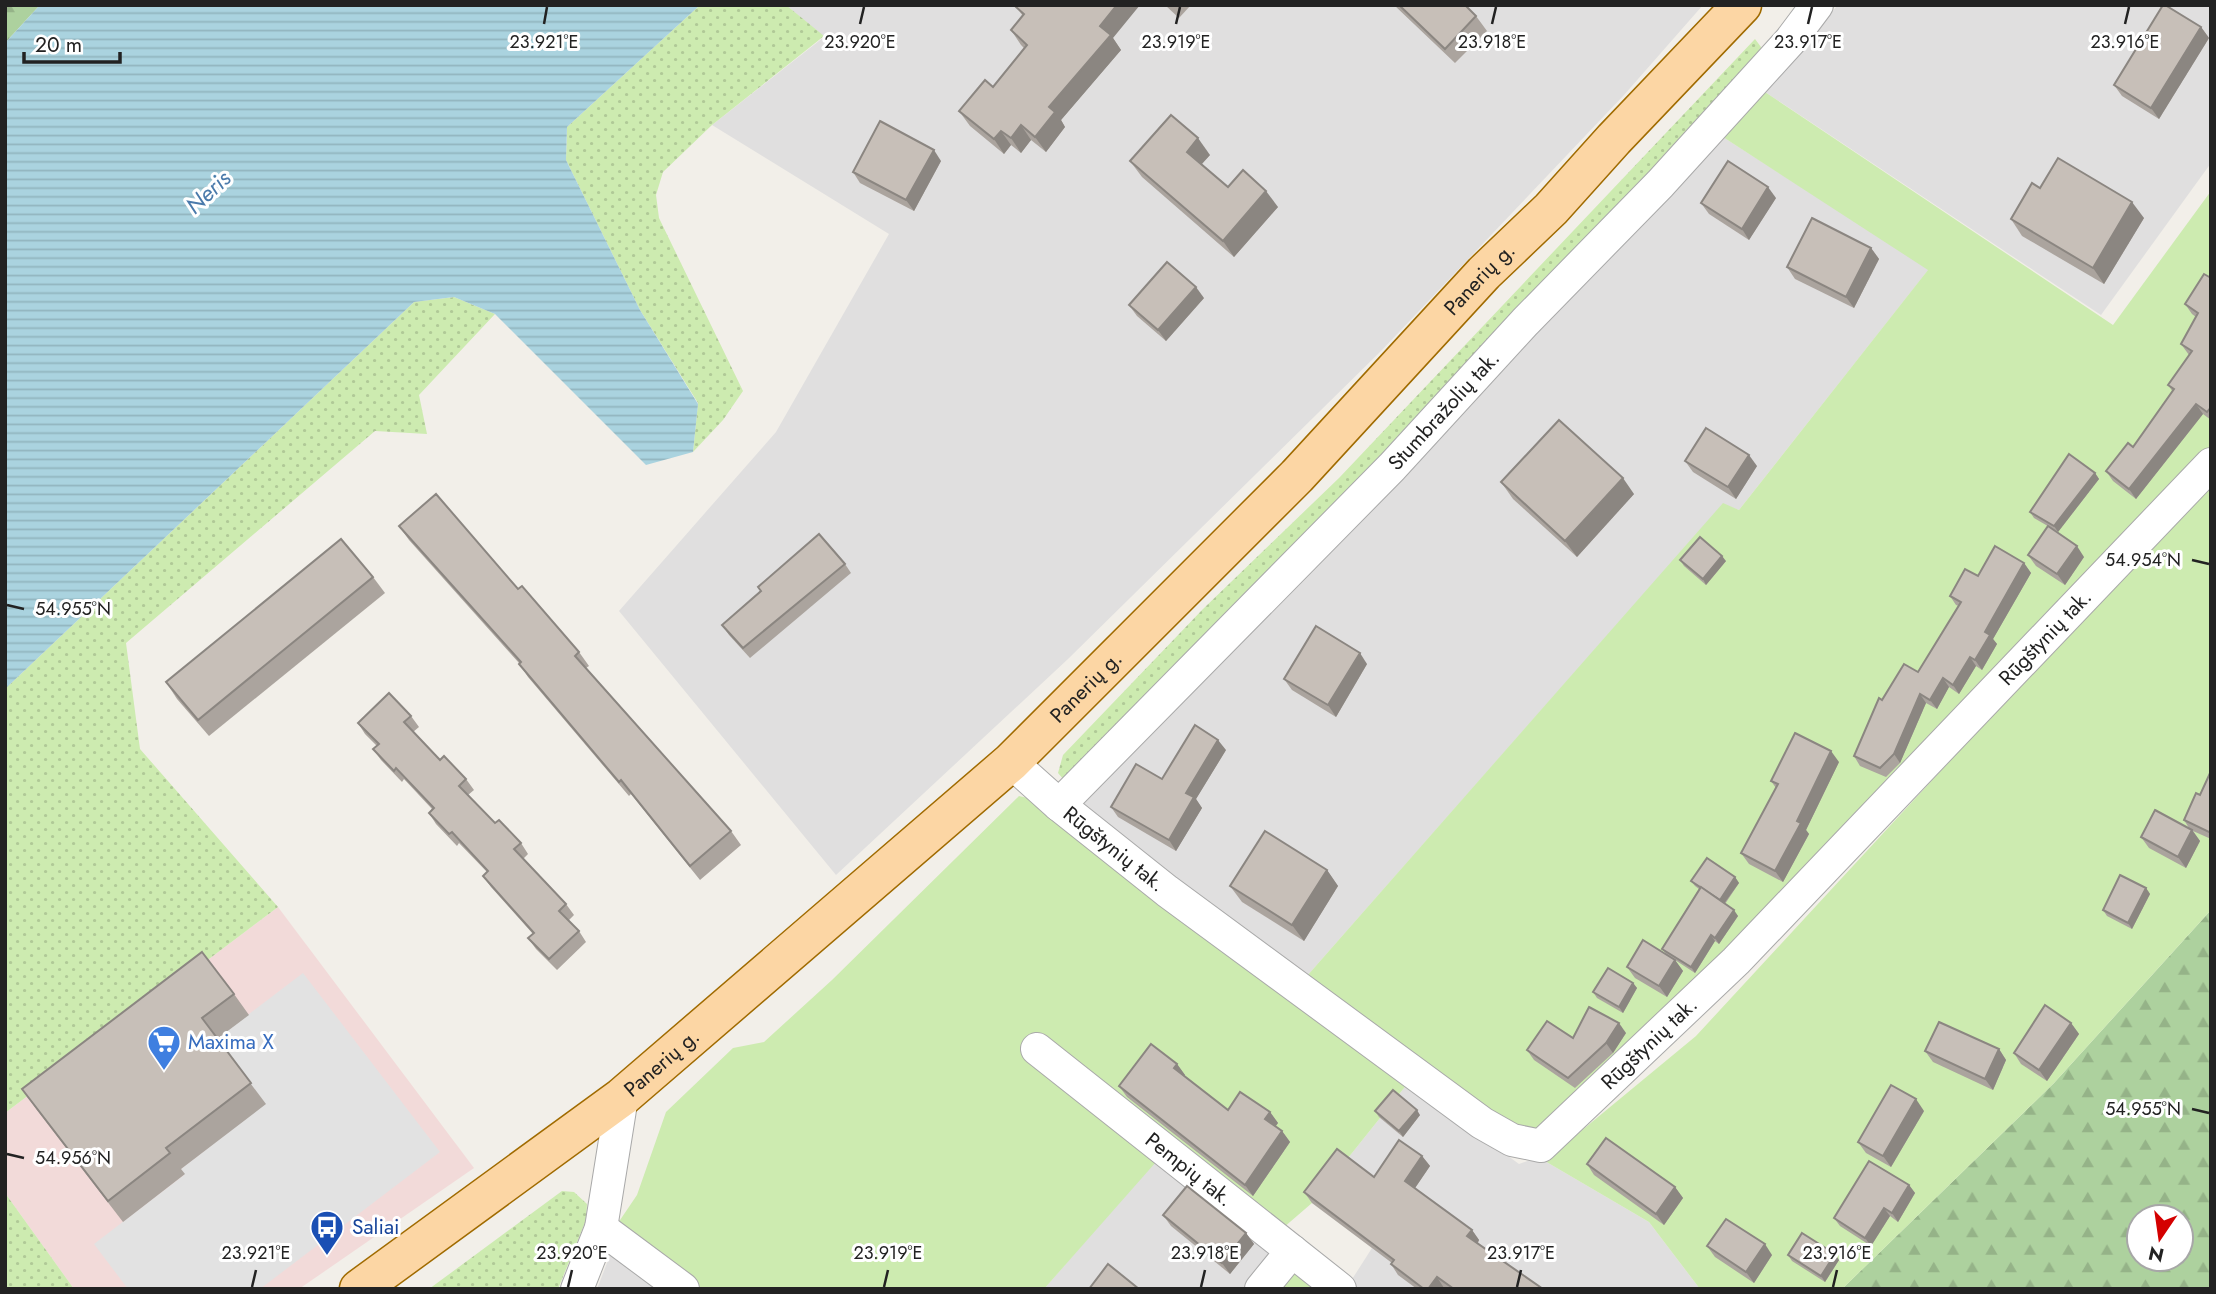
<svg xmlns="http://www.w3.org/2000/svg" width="2216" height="1294" font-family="Jost,sans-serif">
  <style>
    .residential { fill: #e0dfdf }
    .commercial { fill: #f2dad9 }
    .grass { fill: url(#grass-dots) }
    .forest { fill: url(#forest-firs); fill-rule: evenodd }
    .garden { fill: #cdebb0 }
    .parking { fill: #e2e2e2 }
    .water { fill: url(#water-rules) }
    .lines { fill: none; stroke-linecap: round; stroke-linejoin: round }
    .minor-casing { stroke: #a9a9a9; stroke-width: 34 }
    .primary-casing { stroke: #a06b00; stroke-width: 41 }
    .minor { stroke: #fff; stroke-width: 32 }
    .primary { stroke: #fcd6a4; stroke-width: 38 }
    .wall { fill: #aba49e }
    .shaded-wall { fill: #8b8681 }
    .building { fill: #c7bfb8; stroke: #8b8681; stroke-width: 2 }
    .ticks { fill: none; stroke: #222; stroke-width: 2.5 }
    .labels { text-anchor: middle; stroke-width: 6; stroke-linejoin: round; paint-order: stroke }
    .street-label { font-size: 21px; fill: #222; stroke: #fff }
    .shop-label { font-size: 21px; fill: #366cbe; stroke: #fff; text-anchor: start }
    .transit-label { font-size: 21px; fill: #164399; stroke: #fff; text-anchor: start }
    .water-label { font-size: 23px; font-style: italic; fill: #4a7aab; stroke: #fff }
    .ticks-label { font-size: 18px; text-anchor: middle; fill: #222; stroke: #fff; stroke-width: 6; stroke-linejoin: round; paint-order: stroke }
  </style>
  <defs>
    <pattern id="grass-dots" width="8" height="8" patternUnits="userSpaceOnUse" patternTransform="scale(1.75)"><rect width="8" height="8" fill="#cdebb0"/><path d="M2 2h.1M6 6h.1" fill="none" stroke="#b0c997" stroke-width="1.8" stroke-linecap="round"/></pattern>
    <pattern id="forest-firs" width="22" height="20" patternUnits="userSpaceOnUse" patternTransform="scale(1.75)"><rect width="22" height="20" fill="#add19e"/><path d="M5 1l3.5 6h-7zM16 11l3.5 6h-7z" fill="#95b388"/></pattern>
    <pattern id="water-rules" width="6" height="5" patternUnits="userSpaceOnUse" patternTransform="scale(1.75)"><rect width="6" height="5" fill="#aad3df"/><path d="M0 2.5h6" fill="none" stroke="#92b5bf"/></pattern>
  </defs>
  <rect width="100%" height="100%" fill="#f2efe9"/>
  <g class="residential">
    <polygon points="786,5 1703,5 1624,95 1381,351 1068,659 836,875 619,611 776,432 889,234 712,125 824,37"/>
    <polygon points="1838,5 2211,5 2211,163 2101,315 1762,90"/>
    <polygon points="1723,137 1929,269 1739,510 1723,504 1307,976 1081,807 1081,799"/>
    <polygon points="1408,1083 1519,1164 1538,1157 1649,1222 1700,1289 1355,1289 1349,1284 1372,1248 1312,1203"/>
    <polygon points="1157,1159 1268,1253 1265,1263 1244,1289 1044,1289"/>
    <polygon points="612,1250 666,1289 597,1289"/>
  </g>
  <polygon class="commercial" points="278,907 474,1168 299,1289 74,1289 5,1193 5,1113"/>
  <g class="grass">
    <polygon points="700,5 786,5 824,36 712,125 663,172 656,195 659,218 743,391 723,420 693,452 698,403 640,310 566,160 567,127"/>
    <polygon points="1755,39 1761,47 1760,56 1519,314 1064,780 1058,773 1063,755 1203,609 1339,478"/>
    <polygon points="454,297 495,314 419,395 427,434 375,431 126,643 140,749 278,907 5,1113 5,689 414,302"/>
    <polygon points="562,1191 574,1192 587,1204 586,1220 558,1289 429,1289"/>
    <polygon points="5,1193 74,1289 5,1289"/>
  </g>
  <g class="forest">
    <polygon points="5,5 40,5 5,43"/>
    <path d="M 2211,910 L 2211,1289 L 1842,1289 L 2054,1083 ZM 2139,1217 L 2181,1217 L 2181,1259 L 2139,1259 Z"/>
  </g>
  <g class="garden">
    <polygon points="1762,90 2113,325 2211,191 2211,452 1750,930 1558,1121 1529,1134 1511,1128 1307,976 1723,503 1739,510 1928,270 1723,137"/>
    <polygon points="2211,478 2211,910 2054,1083 1842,1289 1700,1289 1649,1222 1538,1157 1552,1155 1696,1036"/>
    <polygon points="1019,796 1032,799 1408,1083 1312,1203 1283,1228 1171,1145 1044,1289 703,1289 616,1226 637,1195 666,1112 733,1048 764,1042 832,980"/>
    <polygon points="1285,1271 1300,1273 1322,1289 1270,1289"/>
  </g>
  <polygon class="parking" points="303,973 440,1152 260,1289 128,1289 94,1244 184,1175 181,1169 265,1104 216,1039"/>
  <polygon class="water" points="40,5 700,5 567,127 566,160 640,310 698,404 693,452 646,465 495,314 454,297 414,302 5,689 5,43"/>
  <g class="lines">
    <defs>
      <g id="minor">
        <path id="s1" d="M 1011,762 L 1059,805 L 1167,891 L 1482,1123 L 1512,1140 L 1541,1146 L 1736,961 L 2211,464"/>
        <path id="s2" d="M 1059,805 L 1392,467 L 1525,322 L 1660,184 L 1790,41 L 1817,5"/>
        <path id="s3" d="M 1037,1049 L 1340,1289"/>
        <polyline points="601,1228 683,1289"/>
        <polyline points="577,1289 601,1228 622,1097"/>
        <polyline points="1261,1289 1292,1251"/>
      </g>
      <g id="primary">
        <path id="s4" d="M 359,1289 L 622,1097 L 1011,762 L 1297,476 L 1484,273 L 1551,209 L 1614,139 L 1742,5"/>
      </g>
    </defs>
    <use href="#minor" class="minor-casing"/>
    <use href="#primary" class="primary-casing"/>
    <use href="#minor" class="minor"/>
    <use href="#primary" class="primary"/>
  </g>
  <g class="wall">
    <polygon points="1165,5 1191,5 1179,18"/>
    <polygon points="1394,5 1469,5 1467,7 1476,16 1487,31 1455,63"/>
    <polygon points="1016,7 1113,38 1121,50 1061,120 1065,127 1046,152 1031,140 1021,153 1011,145 1004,154 970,126 959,111 993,87 1024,48 1021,45 1011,30 1023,16"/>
    <polygon points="2201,27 2209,38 2159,119 2122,96 2114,85"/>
    <polygon points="1210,155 1201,165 1228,187 1278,207 1234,257 1142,177 1130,161"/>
    <polygon points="941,161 914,211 860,183 853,172"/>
    <polygon points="2040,188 2144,218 2104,284 2022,236 2011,219"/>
    <polygon points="1776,198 1749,240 1709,214 1701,203"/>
    <polygon points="1871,248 1879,259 1854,308 1795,279 1787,267"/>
    <polygon points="2211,278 2211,420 2203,414 2136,499 2113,481 2106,471 2133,447 2173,392 2168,385 2189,355 2181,344 2196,317 2192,314 2185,304"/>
    <polygon points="1204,298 1166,341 1137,316 1129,305"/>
    <polygon points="1685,461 1757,466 1736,499 1693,472"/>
    <polygon points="2095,473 2099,479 2058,532 2034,518 2030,512"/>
    <polygon points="1501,482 1634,494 1577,557 1513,499"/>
    <polygon points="399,526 518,589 579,652 589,666 586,668 731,831 741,845 700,880 631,794 629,796 528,677 519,663 409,540"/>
    <polygon points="2028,555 2084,557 2065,585 2036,566"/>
    <polygon points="1680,560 1726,561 1706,585 1684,566"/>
    <polygon points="2024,563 2031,573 1993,639 1997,644 1982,670 1976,666 1959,694 1949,687 1937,709 1926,703 1900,763 1886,777 1860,766 1854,756 1882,700 1918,672 1959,606 1956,605 1950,596 1978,576"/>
    <polygon points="845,564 851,573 750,658 729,635 722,625"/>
    <polygon points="373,577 385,593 209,736 177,699 166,682"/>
    <polygon points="1367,664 1336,717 1292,690 1284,679"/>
    <polygon points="411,716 419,727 413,732 440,760 466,779 474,790 468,795 495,823 521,843 528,854 523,859 566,904 574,915 568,921 579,931 586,942 557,970 536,949 528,938 533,934 491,887 483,876 487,872 459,843 457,846 436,824 429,813 432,809 404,779 402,782 381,760 373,749 377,746 365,734 358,723"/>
    <polygon points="1226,750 1196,799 1202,808 1176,851 1118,817 1111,807 1162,779"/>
    <polygon points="1839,762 1806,830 1809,834 1783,882 1749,864 1741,853 1776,788 1771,781"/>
    <polygon points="2211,771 2211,839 2193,831 2200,841 2186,868 2149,848 2141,837 2189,828 2184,820 2200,795"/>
    <polygon points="1327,870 1338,886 1304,941 1242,902 1230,886"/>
    <polygon points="1735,877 1739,883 1725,904 1738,916 1719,944 1715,941 1695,973 1675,960 1683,971 1667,997 1635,978 1627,967 1666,954 1662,949 1699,889 1695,886 1691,881"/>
    <polygon points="2146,888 2150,894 2132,929 2107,916 2103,910"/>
    <polygon points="1633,983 1637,988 1623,1013 1597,998 1593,992"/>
    <polygon points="234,994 249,1015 217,1039 266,1104 181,1169 185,1174 123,1222 37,1110 22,1089"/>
    <polygon points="2071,1023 2079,1034 2047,1081 2021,1064 2014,1053"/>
    <polygon points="1626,1033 1613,1053 1575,1088 1534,1060 1527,1050 1573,1038"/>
    <polygon points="1999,1049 2006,1060 1993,1090 1933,1062 1925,1051"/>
    <polygon points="1177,1064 1185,1075 1184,1076 1228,1110 1270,1112 1278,1123 1275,1126 1282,1131 1290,1142 1253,1196 1127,1097 1119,1086"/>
    <polygon points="1375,1111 1420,1115 1403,1137 1379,1117"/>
    <polygon points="1924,1111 1891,1167 1866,1153 1858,1142"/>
    <polygon points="1422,1156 1430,1166 1415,1188 1472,1230 1479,1240 1478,1243 1543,1289 1446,1289 1444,1288 1444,1289 1417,1289 1398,1275 1391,1264 1392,1263 1312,1203 1304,1192 1374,1177"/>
    <polygon points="1587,1164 1675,1187 1683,1198 1664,1225 1594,1175"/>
    <polygon points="1909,1185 1915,1193 1898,1222 1890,1216 1871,1246 1840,1226 1834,1218"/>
    <polygon points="1163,1215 1246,1233 1254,1244 1230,1274 1171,1226"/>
    <polygon points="1707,1246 1772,1255 1754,1283 1715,1257"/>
    <polygon points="1788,1255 1839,1260 1825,1282 1792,1261"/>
  </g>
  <g class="shaded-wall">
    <polygon points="1117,5 1140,5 1113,38 1121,50 1061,120 1065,127 1046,152 1035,137 1049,107 1100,26"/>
    <polygon points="2201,27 2209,38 2159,119 2151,108"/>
    <polygon points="1021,125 1031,140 1021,153 1011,138"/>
    <polygon points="1001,131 1011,145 1004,154 994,139"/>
    <polygon points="1198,138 1210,155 1198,168 1187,152"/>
    <polygon points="934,150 941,161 914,211 906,200"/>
    <polygon points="1768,187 1776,198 1749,240 1742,229"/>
    <polygon points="1266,191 1278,207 1234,257 1223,241"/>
    <polygon points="2132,202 2144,218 2104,284 2093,268"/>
    <polygon points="1871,248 1879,259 1854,308 1846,297"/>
    <polygon points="1196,287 1204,298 1166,341 1158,330"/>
    <polygon points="2196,404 2203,414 2136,499 2129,489"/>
    <polygon points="1749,455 1757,466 1736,499 1728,487"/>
    <polygon points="2095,473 2099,479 2058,532 2054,526"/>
    <polygon points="1623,478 1634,494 1577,557 1565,541"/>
    <polygon points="2077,546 2084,557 2065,585 2057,574"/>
    <polygon points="1722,556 1726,561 1706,585 1703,579"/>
    <polygon points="2024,563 2031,573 1993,639 1997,644 1982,670 1975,660 1985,632"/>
    <polygon points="1360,653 1367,664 1336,717 1328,705"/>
    <polygon points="1970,657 1976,666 1959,694 1953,685"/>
    <polygon points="1943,678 1949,687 1937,709 1930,700"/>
    <polygon points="1920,694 1926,703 1900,763 1894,754"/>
    <polygon points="1218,740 1226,750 1196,799 1202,808 1176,851 1169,840 1186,793"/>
    <polygon points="1831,751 1839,762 1806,830 1809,834 1783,882 1775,871 1797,821"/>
    <polygon points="2192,830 2200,841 2186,868 2178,857"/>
    <polygon points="1327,870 1338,886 1304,941 1292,925"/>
    <polygon points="1735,877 1739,883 1723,905 1720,900"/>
    <polygon points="2146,888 2150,894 2132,929 2128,923"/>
    <polygon points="1734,910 1738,916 1719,944 1715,938"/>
    <polygon points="1711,935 1715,941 1695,973 1691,967"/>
    <polygon points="1675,960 1683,971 1667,997 1659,986"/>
    <polygon points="1633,983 1637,988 1623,1013 1619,1007"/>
    <polygon points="1619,1023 1626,1033 1613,1053 1606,1043"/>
    <polygon points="2071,1023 2079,1034 2047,1081 2039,1070"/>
    <polygon points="1999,1049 2006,1060 1993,1090 1985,1079"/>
    <polygon points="1177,1064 1185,1075 1182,1080 1174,1068"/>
    <polygon points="1916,1099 1924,1111 1891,1167 1883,1156"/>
    <polygon points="1417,1110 1420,1115 1403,1137 1399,1131"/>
    <polygon points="1270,1112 1278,1123 1273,1130 1265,1119"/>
    <polygon points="1282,1131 1290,1142 1253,1196 1245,1185"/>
    <polygon points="1422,1156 1430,1166 1413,1191 1405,1181"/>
    <polygon points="1909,1185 1915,1193 1898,1222 1892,1213"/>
    <polygon points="1675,1187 1683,1198 1664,1225 1656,1214"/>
    <polygon points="1884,1208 1890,1216 1871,1246 1865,1238"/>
    <polygon points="1472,1230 1479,1240 1475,1247 1467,1236"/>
    <polygon points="1246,1233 1254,1244 1230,1274 1222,1263"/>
    <polygon points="1765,1244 1772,1255 1754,1283 1746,1272"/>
    <polygon points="1835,1254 1839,1260 1825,1282 1821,1276"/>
    <polygon points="1437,1277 1444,1288 1444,1289 1428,1289"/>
  </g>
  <g class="building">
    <polygon points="1017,5 1117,5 1100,26 1111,35 1049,107 1055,112 1035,137 1021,125 1011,138 1001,131 994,139 959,111 985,80 993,87 1027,45 1011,30 1024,14 1016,7"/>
    <polygon points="1399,5 1465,5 1476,16 1445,49"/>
    <polygon points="2163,5 2165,5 2201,27 2151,108 2114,85"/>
    <polygon points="1171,115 1198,138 1187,152 1228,187 1243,170 1266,191 1223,241 1130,161"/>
    <polygon points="880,121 934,150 906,200 853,172"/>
    <polygon points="2058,158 2132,202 2093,268 2011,219 2032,183 2040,188"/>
    <polygon points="1728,161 1768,187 1742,229 1701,203"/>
    <polygon points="1812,218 1871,248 1846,297 1787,267"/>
    <polygon points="1167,262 1196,287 1158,330 1129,305"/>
    <polygon points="2204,274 2211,278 2211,407 2207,412 2196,404 2129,489 2106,471 2128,443 2133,447 2174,389 2168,385 2192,351 2181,344 2198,313 2185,304"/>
    <polygon points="1559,420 1623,478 1565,541 1501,482"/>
    <polygon points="1706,428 1749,455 1728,487 1685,461"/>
    <polygon points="2069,454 2095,473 2054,526 2030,512"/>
    <polygon points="436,494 518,589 522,586 579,652 575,656 731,831 690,866 621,780 619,782 519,664 521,662 399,526"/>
    <polygon points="2048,526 2077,546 2057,574 2028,555"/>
    <polygon points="819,534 845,564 743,648 722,625 761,591 758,587"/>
    <polygon points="1700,537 1722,556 1703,579 1680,560"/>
    <polygon points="341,539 373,577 198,720 166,682"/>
    <polygon points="1995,546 2024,563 1985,632 1990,635 1975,660 1970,657 1953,685 1943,678 1930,700 1920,694 1894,754 1880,768 1854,756 1879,698 1882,700 1904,664 1918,672 1961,602 1950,596 1965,569 1978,576"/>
    <polygon points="1316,626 1360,653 1328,705 1284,679"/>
    <polygon points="389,693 411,716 404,722 440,760 444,756 466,779 459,786 495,823 499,820 521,843 514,849 566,904 559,911 579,931 549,959 528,938 534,933 483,876 488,871 452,832 449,834 429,813 434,808 396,768 394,771 373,749 379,744 358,723"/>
    <polygon points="1195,725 1218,740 1186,793 1194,797 1169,840 1111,807 1136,764 1162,779"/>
    <polygon points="1795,733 1831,751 1797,821 1801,823 1775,871 1741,853 1778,784 1771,781"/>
    <polygon points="2211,771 2211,833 2184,820 2196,793 2200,795"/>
    <polygon points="2155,810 2192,830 2178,857 2141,837"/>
    <polygon points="1265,831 1327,870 1292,925 1230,886"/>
    <polygon points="1707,858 1735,877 1720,900 1691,881"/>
    <polygon points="2120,875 2146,888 2128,923 2103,910"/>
    <polygon points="1701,887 1734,910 1715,938 1711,935 1691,967 1662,949"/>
    <polygon points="1643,940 1675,960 1659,986 1627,967"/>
    <polygon points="202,952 234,994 202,1018 251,1083 166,1148 170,1153 108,1201 22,1089"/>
    <polygon points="1608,968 1633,983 1619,1007 1593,992"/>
    <polygon points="2045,1005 2071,1023 2039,1070 2014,1053"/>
    <polygon points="1589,1007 1619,1023 1606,1043 1568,1078 1527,1050 1547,1021 1573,1038"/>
    <polygon points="1939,1022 1999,1049 1985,1079 1925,1051"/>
    <polygon points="1151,1044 1177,1064 1174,1068 1228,1110 1240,1092 1270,1112 1265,1119 1282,1131 1245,1185 1119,1086"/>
    <polygon points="1891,1085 1916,1099 1883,1156 1858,1142"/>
    <polygon points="1393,1090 1417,1110 1399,1131 1375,1111"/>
    <polygon points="1606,1138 1675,1187 1656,1214 1587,1164"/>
    <polygon points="1399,1140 1422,1156 1405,1181 1472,1230 1467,1236 1543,1289 1454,1289 1437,1277 1428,1289 1424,1289 1391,1264 1394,1260 1304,1192 1337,1149 1374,1177"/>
    <polygon points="1869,1161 1909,1185 1892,1213 1884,1208 1865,1238 1834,1218"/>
    <polygon points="1187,1186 1246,1233 1222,1263 1163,1215"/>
    <polygon points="1726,1219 1765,1244 1746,1272 1707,1246"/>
    <polygon points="1802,1233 1835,1254 1821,1276 1788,1255"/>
    <polygon points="1108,1264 1139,1289 1089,1289"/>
  </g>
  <path class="ticks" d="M 544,24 L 547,7M 860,24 L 864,7M 1176,24 L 1180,7M 1492,24 L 1496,7M 1808,24 L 1812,7M 2125,24 L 2129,7M 2192,560 L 2209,564M 7,605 L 24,609M 2192,1109 L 2209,1113M 7,1154 L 24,1158M 252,1287 L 256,1270M 568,1287 L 572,1270M 884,1287 L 888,1270M 1201,1287 L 1205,1270M 1517,1287 L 1521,1270M 1833,1287 L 1837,1270"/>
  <defs>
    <symbol id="supermarket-pin" viewBox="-11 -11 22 30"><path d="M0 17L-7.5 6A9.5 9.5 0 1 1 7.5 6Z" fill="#3f7fe0" stroke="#fff"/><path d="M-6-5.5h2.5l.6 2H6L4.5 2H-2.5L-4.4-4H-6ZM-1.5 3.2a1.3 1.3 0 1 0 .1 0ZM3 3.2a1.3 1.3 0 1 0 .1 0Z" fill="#fff"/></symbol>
    <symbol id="bus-pin" viewBox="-11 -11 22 30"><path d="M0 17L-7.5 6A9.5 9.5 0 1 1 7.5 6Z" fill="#1a4fb4" stroke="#fff"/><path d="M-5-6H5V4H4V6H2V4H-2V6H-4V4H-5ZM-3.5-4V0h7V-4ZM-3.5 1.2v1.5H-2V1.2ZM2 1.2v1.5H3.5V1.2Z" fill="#fff"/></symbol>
  </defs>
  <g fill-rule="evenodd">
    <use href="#supermarket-pin" x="145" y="1023" width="38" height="52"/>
    <use href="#bus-pin" x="308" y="1208" width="38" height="52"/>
  </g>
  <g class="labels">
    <g class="street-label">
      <text dy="7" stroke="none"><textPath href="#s4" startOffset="1512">Panerių g.</textPath></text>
      <text dy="7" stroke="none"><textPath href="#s2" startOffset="551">Stumbražolių tak.</textPath></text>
      <text dy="7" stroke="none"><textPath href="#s1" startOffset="1374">Rūgštynių tak.</textPath></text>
      <text dy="7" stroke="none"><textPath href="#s4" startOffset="945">Panerių g.</textPath></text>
      <text dy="7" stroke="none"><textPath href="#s1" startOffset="135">Rūgštynių tak.</textPath></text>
      <text dy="7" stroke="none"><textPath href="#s1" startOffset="807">Rūgštynių tak.</textPath></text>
      <text dy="7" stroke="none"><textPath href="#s4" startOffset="378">Panerių g.</textPath></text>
      <text dy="7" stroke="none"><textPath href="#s3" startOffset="194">Pempių tak.</textPath></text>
    </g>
    <g class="shop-label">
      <text x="188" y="1049">Maxima X</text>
    </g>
    <g class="transit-label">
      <text x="352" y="1234">Saliai</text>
    </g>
    <g class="water-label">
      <text transform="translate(208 192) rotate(-43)" y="8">Neris</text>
    </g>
  </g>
  <g class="ticks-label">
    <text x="544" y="48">23.921°E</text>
    <text x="860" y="48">23.920°E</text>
    <text x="1176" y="48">23.919°E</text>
    <text x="1492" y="48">23.918°E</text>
    <text x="1808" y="48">23.917°E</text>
    <text x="2125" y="48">23.916°E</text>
    <text x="2143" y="566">54.954°N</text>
    <text x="73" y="615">54.955°N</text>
    <text x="2143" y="1115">54.955°N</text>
    <text x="73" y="1164">54.956°N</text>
    <text x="256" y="1259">23.921°E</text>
    <text x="572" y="1259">23.920°E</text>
    <text x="888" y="1259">23.919°E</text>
    <text x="1205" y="1259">23.918°E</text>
    <text x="1521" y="1259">23.917°E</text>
    <text x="1837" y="1259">23.916°E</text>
  </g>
  <rect width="2216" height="1294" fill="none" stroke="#222222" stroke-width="14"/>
  <g transform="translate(2160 1238) rotate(193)"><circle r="33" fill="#ffffff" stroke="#a7a7a7" stroke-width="2"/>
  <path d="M0-5L12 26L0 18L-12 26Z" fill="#d40000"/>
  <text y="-10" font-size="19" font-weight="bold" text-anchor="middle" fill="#222222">N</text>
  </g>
  <path d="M24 52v10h96v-10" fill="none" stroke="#222222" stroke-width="3.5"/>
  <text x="35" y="52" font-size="21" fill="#222222" stroke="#ffffff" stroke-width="5" paint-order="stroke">20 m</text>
</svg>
